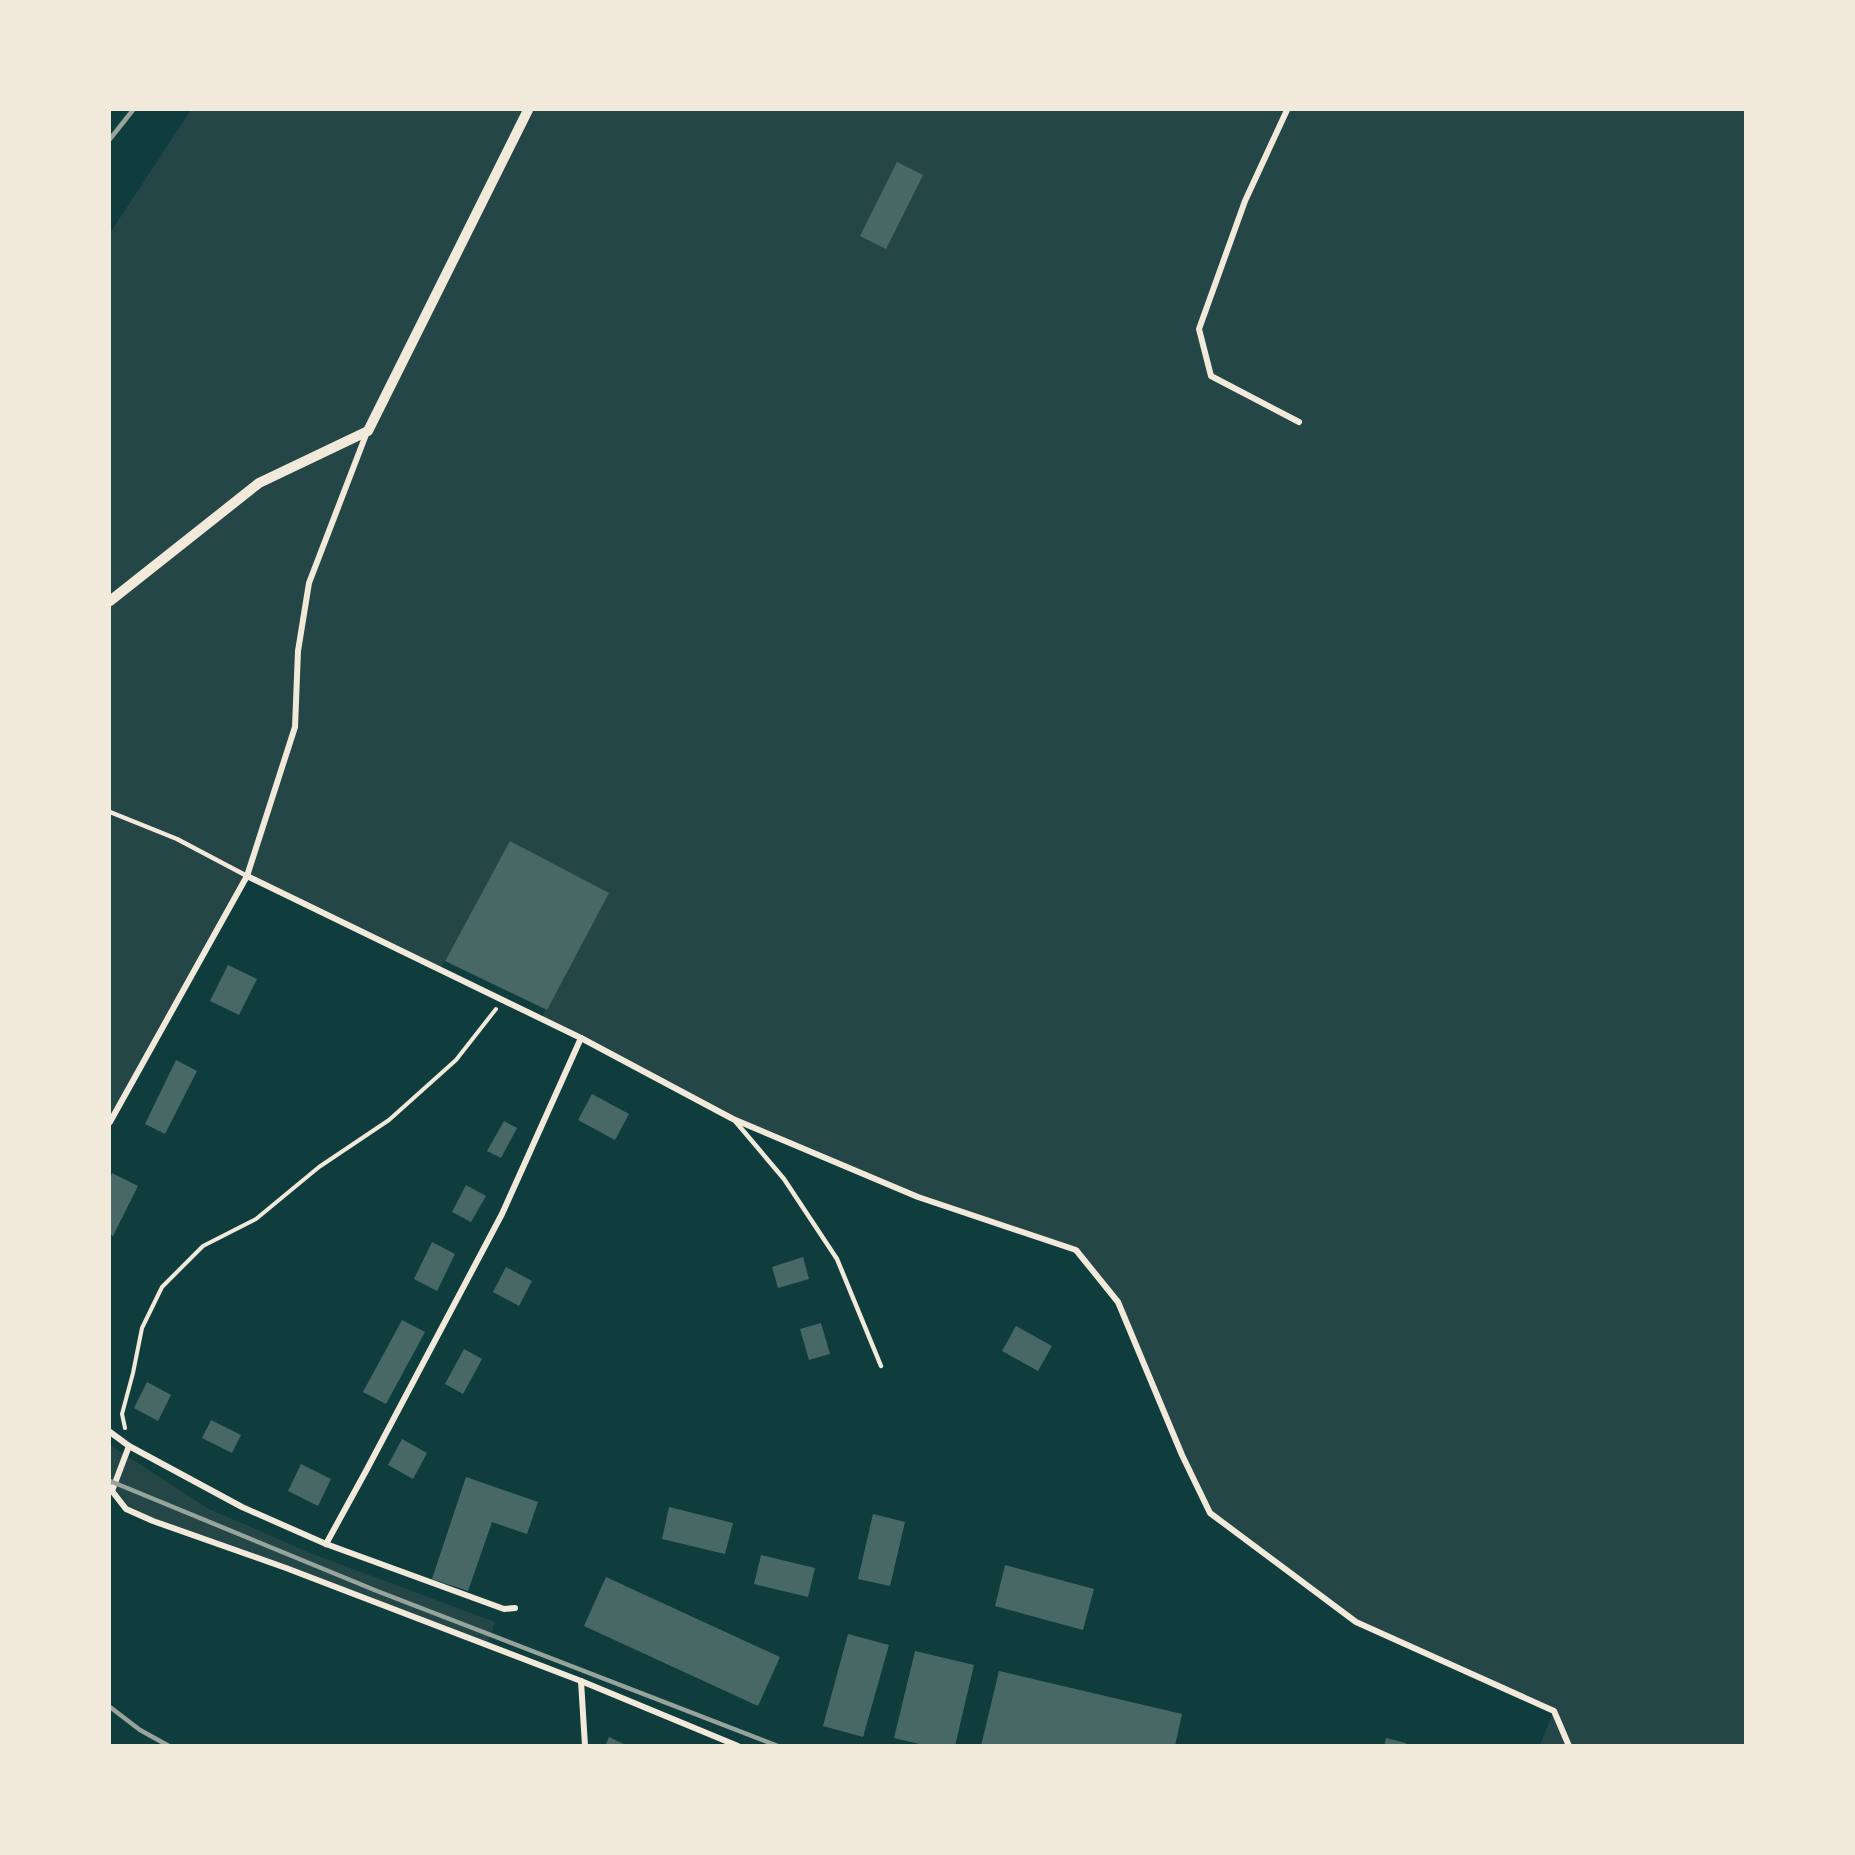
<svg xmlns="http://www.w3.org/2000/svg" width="1855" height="1855" font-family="'Source Serif 4',serif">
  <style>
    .green { fill: #244646 }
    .building { fill: #486865 }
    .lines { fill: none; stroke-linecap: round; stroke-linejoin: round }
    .path { stroke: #f1e9da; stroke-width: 4 }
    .service { stroke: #f1e9da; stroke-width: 4.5 }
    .minor { stroke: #f1e9da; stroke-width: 6 }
    .tertiary { stroke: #f1e9da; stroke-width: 10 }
    .rail { stroke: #97a49c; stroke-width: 4.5 }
  </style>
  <rect width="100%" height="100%" fill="#0f3d3e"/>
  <g class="green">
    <polygon points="191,110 1745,110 1745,1745 1540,1745 1554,1711 1356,1622 1210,1513 1118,1302 1076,1250 918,1197 733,1119 541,1019 608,893 510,842 440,969 247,876 110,1122 110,233"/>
    <polygon points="110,1445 209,1509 315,1555 495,1622 487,1645 126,1509 110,1490"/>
  </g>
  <g class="building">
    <polygon points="897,162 923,175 886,249 860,236"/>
    <polygon points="510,841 609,893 547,1010 445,961"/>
    <polygon points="228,965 257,979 239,1015 210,1001"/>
    <polygon points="176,1060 197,1071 165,1134 145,1124"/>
    <polygon points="592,1094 629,1114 615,1140 578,1120"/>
    <polygon points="504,1121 517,1128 501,1158 487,1151"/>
    <polygon points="112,1173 138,1186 113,1236 110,1234 110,1179"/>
    <polygon points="466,1185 486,1196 471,1222 452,1212"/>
    <polygon points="432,1242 455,1254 437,1291 414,1279"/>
    <polygon points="803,1257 809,1279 778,1288 772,1267"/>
    <polygon points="506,1267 532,1281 519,1306 493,1292"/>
    <polygon points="402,1320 425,1332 386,1404 363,1392"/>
    <polygon points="821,1323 830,1354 809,1360 800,1329"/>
    <polygon points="1016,1326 1052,1346 1038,1371 1002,1351"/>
    <polygon points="464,1349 482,1359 463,1394 445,1384"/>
    <polygon points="147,1382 171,1395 158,1421 134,1408"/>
    <polygon points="211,1420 241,1435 232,1453 202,1438"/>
    <polygon points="402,1439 427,1453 413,1479 388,1465"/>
    <polygon points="301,1464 331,1479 318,1506 288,1491"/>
    <polygon points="466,1477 538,1502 527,1534 492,1522 468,1591 432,1579"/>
    <polygon points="669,1507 733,1523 725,1554 662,1539"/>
    <polygon points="873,1514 905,1522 890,1586 858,1579"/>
    <polygon points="761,1555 815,1568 808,1597 754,1584"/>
    <polygon points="1005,1565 1094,1589 1083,1630 995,1606"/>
    <polygon points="606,1577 780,1657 758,1706 584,1626"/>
    <polygon points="848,1634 889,1645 863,1737 823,1726"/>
    <polygon points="915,1651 974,1665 955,1746 928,1746 894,1738"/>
    <polygon points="999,1671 1182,1714 1175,1746 981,1746"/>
    <polygon points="609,1737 628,1746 605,1746"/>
    <polygon points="1386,1738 1406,1743 1405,1746 1384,1746"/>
  </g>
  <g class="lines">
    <polyline class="path" points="125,1428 122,1414 133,1373 142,1328 162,1287 203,1246 256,1219 319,1167 389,1120 456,1060 496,1009"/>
    <g class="service">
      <polyline points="110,812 177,839 247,876"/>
      <polyline points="735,1121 784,1179 837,1259 881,1366"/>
    </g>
    <g class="minor">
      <polyline points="1287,110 1245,201 1199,329 1211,376 1299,422"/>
      <polyline points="247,876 581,1038 733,1119 918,1197 1076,1250 1118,1302 1182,1455 1210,1513 1356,1622 1554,1711 1569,1746"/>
      <polyline points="110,1122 247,876 295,727 298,651 309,583 367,432"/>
      <polyline points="110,1432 129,1446 242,1507 326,1544 504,1609 515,1608"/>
      <polyline points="129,1446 112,1491 126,1509 153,1521 286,1568 581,1681 738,1746"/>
      <polyline points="326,1544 366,1471 502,1214 581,1038"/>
      <polyline points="581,1681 585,1746"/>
    </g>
    <polyline class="tertiary" points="110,601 259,483 368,431 528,110"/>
    <g class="rail">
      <polyline points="110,139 133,110"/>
      <polyline points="110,1481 377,1591 778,1746"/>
      <polyline points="110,1707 140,1730 169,1746"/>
    </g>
  </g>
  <rect width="1855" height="1855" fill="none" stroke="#f1e9da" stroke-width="222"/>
</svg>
